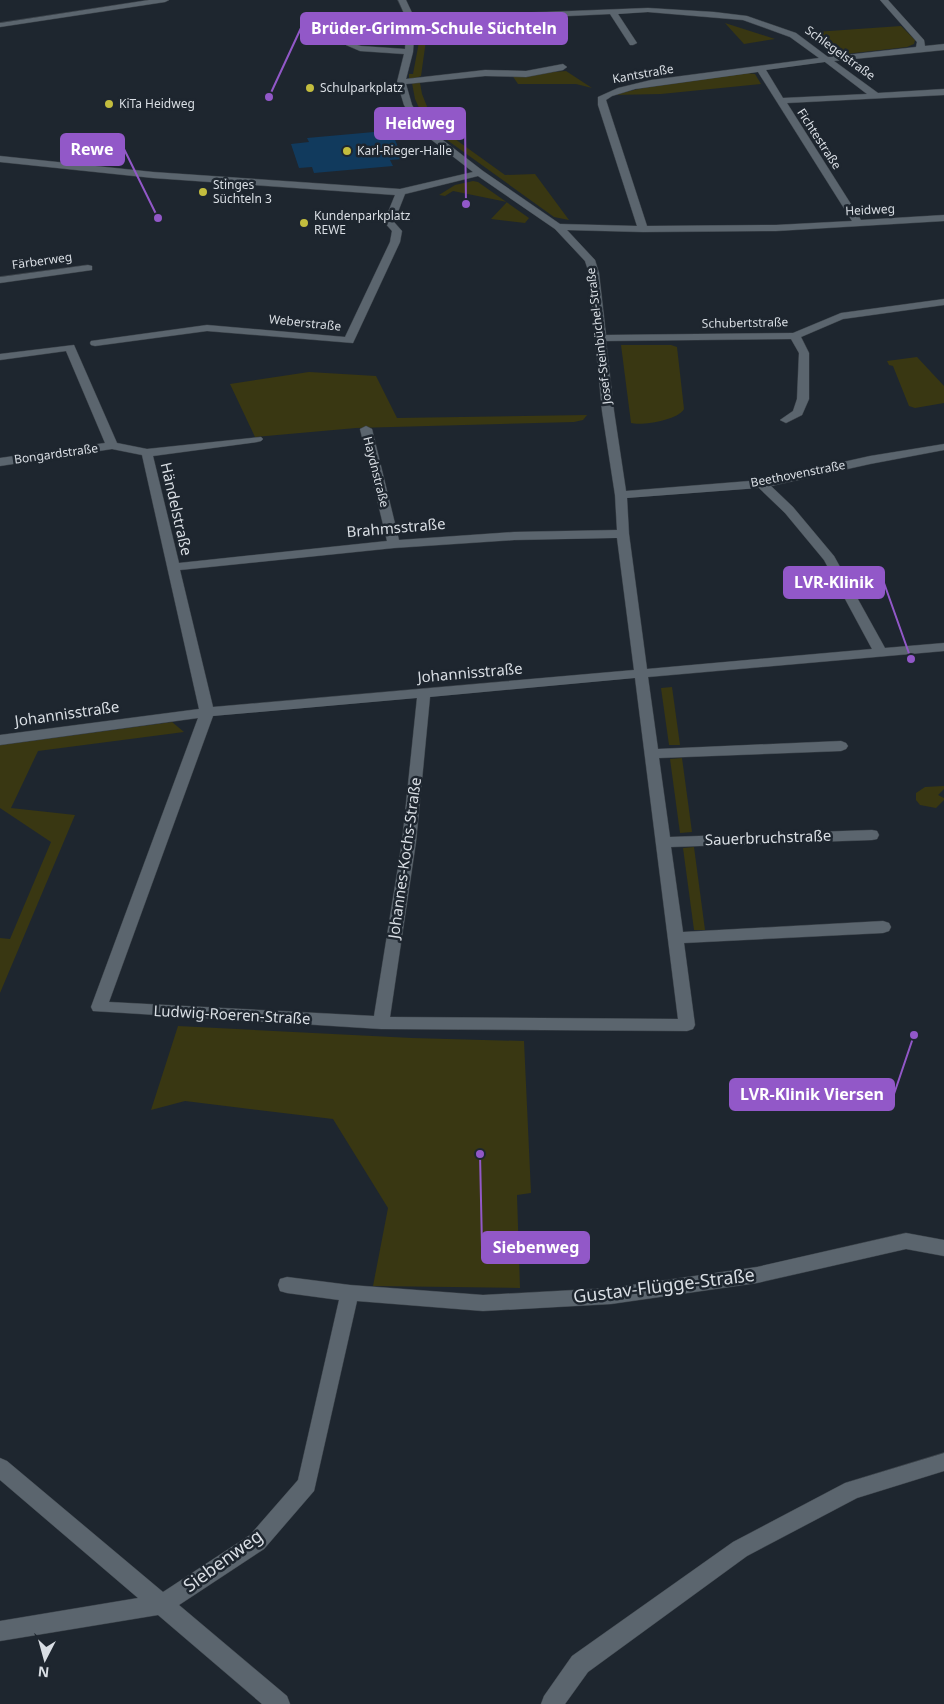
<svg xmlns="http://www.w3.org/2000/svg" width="944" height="1704" font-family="'Noto Sans',sans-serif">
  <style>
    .green { fill: #393712 }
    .building { fill: #113a5d }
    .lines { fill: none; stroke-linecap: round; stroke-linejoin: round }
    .minor-casing { stroke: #3a4148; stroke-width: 1 }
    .secondary-casing { stroke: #3a4148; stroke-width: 1 }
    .minor { fill: #5b656e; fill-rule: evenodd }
    .secondary { fill: #5b656e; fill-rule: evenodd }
    .poi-dot { fill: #c3bd3e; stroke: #1e262f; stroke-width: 2 }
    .labels { text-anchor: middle; stroke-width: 5; stroke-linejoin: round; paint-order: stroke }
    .far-street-label { font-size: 12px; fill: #d9dee4; stroke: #1e262f }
    .far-poi-label { font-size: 12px; fill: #d9dee4; stroke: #1e262f; text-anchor: start }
    .street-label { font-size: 15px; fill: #d9dee4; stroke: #1e262f }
    .near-street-label { font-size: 18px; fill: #d9dee4; stroke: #1e262f }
    .leader { fill: none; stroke: #9258c8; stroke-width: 2 }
    .callout-dot { fill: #9258c8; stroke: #1e262f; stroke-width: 2 }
    .callout { fill: #9258c8; stroke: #9258c8; stroke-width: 2 }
    .callout-label { font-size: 16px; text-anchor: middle; font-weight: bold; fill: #fff }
  </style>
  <rect width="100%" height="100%" fill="#1e262f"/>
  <g class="green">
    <polygon points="725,23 775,39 744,44"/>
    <polygon points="422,26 428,26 421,76 416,78 409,78 409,74 413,74"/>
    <polygon points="901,26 915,40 914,44 907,47 837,55 805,35 815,32"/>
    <polygon points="566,71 592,88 576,84 518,84 512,75"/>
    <polygon points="747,73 755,74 761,84 661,94 612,95 643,88"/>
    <polygon points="416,82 420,83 422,94 428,109 420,110 415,99 412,83 408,83"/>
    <polygon points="432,115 448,134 505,175 535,174 569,220 554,217 447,140 425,117"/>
    <polygon points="473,181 478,182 529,218 525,223 491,219 507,202 453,191 445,196 439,195 455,185"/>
    <path d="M 621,345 L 671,345 L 677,347 L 684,409 C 678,420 642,426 631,423 Z"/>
    <polygon points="917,357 944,386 944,403 915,408 909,406 893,366 889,365 887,361"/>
    <polygon points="309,372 376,376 397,418 587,415 583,420 574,422 356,428 255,437 230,384"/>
    <polygon points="672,687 680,745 669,745 661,688"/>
    <polygon points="172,722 184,732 38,751 11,808 75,815 0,993 0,938 10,939 51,842 0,808 0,745"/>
    <polygon points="682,758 692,832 680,833 670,759"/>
    <polygon points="944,786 944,789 938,795 944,798 944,800 936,808 920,805 916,800 916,793 925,787"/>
    <polygon points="694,847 705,930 694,930 683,848"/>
    <polygon points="178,1026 412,1038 524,1041 531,1193 517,1195 520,1288 373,1286 388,1208 333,1119 185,1101 151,1110"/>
  </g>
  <polygon class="building" points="374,132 376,137 393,135 403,159 390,160 393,166 314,173 312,167 299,168 291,144 309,142 307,138"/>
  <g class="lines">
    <defs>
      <g id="minor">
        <path d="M 398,0 L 406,0 L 414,17 L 648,8 L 714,12 L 747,16 L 796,33 L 828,57 L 916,47 L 917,42 L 880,0 L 888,0 L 924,40 L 925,46 L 944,44 L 944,50 L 834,61 L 878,93 L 944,89 L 944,95 L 787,103 L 861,220 L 944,215 L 944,221 L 776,231 L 643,232 L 567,230 L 595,260 L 599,273 L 606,335 L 793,333 L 841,313 L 944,299 L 944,305 L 843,319 L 801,337 L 809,353 L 809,399 L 802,415 L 786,423 L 780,420 L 793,411 L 797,399 L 799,353 L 791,339 L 606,341 L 614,411 L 626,491 L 762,480 L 870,456 L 944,444 L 944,450 L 870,464 L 771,486 L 793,507 L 834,556 L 885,648 L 944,643 L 944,651 L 648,677 L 658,749 L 841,741 L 846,743 L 848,746 L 846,749 L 841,751 L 659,758 L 670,837 L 872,830 L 877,831 L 879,835 L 877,839 L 872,840 L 671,847 L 683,932 L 883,921 L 889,923 L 891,927 L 889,931 L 883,933 L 684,943 L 695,1025 L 693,1029 L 687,1031 L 381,1029 L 93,1011 L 91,1007 L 198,718 L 0,745 L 0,735 L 199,709 L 142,455 L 112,449 L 0,466 L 0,458 L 105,443 L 66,351 L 0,360 L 0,354 L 74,345 L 117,443 L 147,449 L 261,437 L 263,439 L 261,441 L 257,442 L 153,456 L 179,563 L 387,541 L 360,429 L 366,426 L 372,429 L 399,540 L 514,532 L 617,530 L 615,495 L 602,411 L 589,273 L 585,261 L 555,229 L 478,176 L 405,194 L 394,222 L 402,231 L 400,242 L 353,343 L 207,331 L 95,346 L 91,345 L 90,343 L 91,341 L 207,325 L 345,337 L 390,242 L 392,231 L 384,222 L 395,195 L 153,178 L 0,162 L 0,156 L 153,172 L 400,189 L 473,172 L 420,131 L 404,105 L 397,82 L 404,54 L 360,51 L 346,45 L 350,43 L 361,46 L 405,49 L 407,20 ZM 648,12 L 743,20 L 790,37 L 819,58 L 651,80 L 618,88 L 598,97 L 598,105 L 637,226 L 560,224 L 483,171 L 426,127 L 412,105 L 406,84 L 485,76 L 526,77 L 563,70 L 567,67 L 563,64 L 526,71 L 485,70 L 406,79 L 413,52 L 415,22 L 518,18 L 533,40 L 536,40 L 540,38 L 526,18 L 610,14 L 630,45 L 633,45 L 637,43 L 618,14 ZM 825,62 L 867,94 L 783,98 L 766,70 ZM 758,72 L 852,221 L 776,225 L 647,226 L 606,100 L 612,96 L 635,89 ZM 759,488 L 785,513 L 824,560 L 872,649 L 647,669 L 629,534 L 627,498 ZM 617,538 L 634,670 L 213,707 L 180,570 L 394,548 L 514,540 ZM 635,678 L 678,1019 L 390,1017 L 416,842 L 430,697 ZM 417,698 L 402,842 L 374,1016 L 109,1002 L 213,716 Z"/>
        <polygon points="88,265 92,266 92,270 0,283 0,277"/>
        <polygon points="906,1233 944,1240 944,1256 906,1249 757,1283 611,1304 483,1311 357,1301 314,1491 264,1549 179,1605 287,1696 290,1704 262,1704 158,1615 0,1641 0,1621 138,1598 0,1480 0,1458 7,1461 163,1592 250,1535 298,1480 339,1300 287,1293 280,1291 278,1285 280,1279 287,1277 350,1285 483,1295 611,1288 757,1267"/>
        <polygon points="944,1453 944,1471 857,1498 747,1556 588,1672 565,1704 541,1704 544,1696 572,1656 733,1542 845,1483"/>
      </g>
      <polygon id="secondary" points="149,0 169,0 165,2 0,27 0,23"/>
    </defs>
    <use href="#minor" class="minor-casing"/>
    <use href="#secondary" class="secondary-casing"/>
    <use href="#minor" class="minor"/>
    <use href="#secondary" class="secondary"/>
  </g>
  <g class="poi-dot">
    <circle cx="310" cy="88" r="5"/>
    <circle cx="109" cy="104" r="5"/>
    <circle cx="347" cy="151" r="5"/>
    <circle cx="203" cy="192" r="5"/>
    <circle cx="304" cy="223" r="5"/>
  </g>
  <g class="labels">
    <g class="far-street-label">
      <text transform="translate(840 53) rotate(36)" y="4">Schlegelstraße</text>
      <text transform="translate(643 74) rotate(-10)" y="4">Kantstraße</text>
      <text transform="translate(819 139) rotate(57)" y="4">Fichtestraße</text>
      <text transform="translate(870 210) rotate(-3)" y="4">Heidweg</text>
      <text transform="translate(42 261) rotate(-8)" y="4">Färberweg</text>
      <text transform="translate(305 323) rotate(6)" y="4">Weberstraße</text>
      <text transform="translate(745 323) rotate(-1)" y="4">Schubertstraße</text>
      <text transform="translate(599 336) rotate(-97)" y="4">Josef-Steinbüchel-Straße</text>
      <text transform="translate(56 454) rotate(-8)" y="4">Bongardstraße</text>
      <text transform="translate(376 472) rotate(76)" y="4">Haydnstraße</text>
      <text transform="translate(798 474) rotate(-11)" y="4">Beethovenstraße</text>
    </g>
    <g class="far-poi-label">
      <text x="320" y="92">Schulparkplatz</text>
      <text x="119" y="108">KiTa Heidweg</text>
      <text x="357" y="155">Karl-Rieger-Halle</text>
      <text x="213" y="189">Stinges<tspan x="213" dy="14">Süchteln 3</tspan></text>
      <text x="314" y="220">Kundenparkplatz<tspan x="314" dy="14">REWE</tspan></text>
    </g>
    <g class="street-label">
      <text transform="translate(176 509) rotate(77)" y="5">Händelstraße</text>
      <text transform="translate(396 528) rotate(-5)" y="5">Brahmsstraße</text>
      <text transform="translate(470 673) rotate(-5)" y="5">Johannisstraße</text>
      <text transform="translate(67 714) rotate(-8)" y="5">Johannisstraße</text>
      <text transform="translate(768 838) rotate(-2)" y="5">Sauerbruchstraße</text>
      <text transform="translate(405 858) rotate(-82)" y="5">Johannes-Kochs-Straße</text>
      <text transform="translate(232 1015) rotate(3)" y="5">Ludwig-Roeren-Straße</text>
    </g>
    <g class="near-street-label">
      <text transform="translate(664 1286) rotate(-7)" y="6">Gustav-Flügge-Straße</text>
      <text transform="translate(223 1561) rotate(-36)" y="6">Siebenweg</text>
    </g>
  </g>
  <path class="leader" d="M269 97L301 28M466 204L465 124M158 218L124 149M911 659L884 583M914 1035L894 1094M480 1154L482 1247"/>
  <g class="callout-dot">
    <circle cx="269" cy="97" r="5"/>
    <circle cx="466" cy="204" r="5"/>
    <circle cx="158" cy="218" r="5"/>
    <circle cx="911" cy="659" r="5"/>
    <circle cx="914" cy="1035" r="5"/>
    <circle cx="480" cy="1154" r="5"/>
  </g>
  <g class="callout">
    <rect x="301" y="13" width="266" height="31" rx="5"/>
    <rect x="375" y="108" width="90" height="31" rx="5"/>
    <rect x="61" y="134" width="63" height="31" rx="5"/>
    <rect x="784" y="567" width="100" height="31" rx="5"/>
    <rect x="730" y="1079" width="164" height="31" rx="5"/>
    <rect x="482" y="1232" width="107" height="31" rx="5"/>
  </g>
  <g class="callout-label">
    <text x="434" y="34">Brüder-Grimm-Schule Süchteln</text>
    <text x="420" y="129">Heidweg</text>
    <text x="92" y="155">Rewe</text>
    <text x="834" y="588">LVR-Klinik</text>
    <text x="812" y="1100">LVR-Klinik Viersen</text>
    <text x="536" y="1253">Siebenweg</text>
  </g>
  <g transform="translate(45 1659) rotate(186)" stroke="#1e262f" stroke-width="4" paint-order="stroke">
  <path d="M0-4L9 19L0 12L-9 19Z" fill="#d9dee4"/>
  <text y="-8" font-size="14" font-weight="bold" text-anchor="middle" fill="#d9dee4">N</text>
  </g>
</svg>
